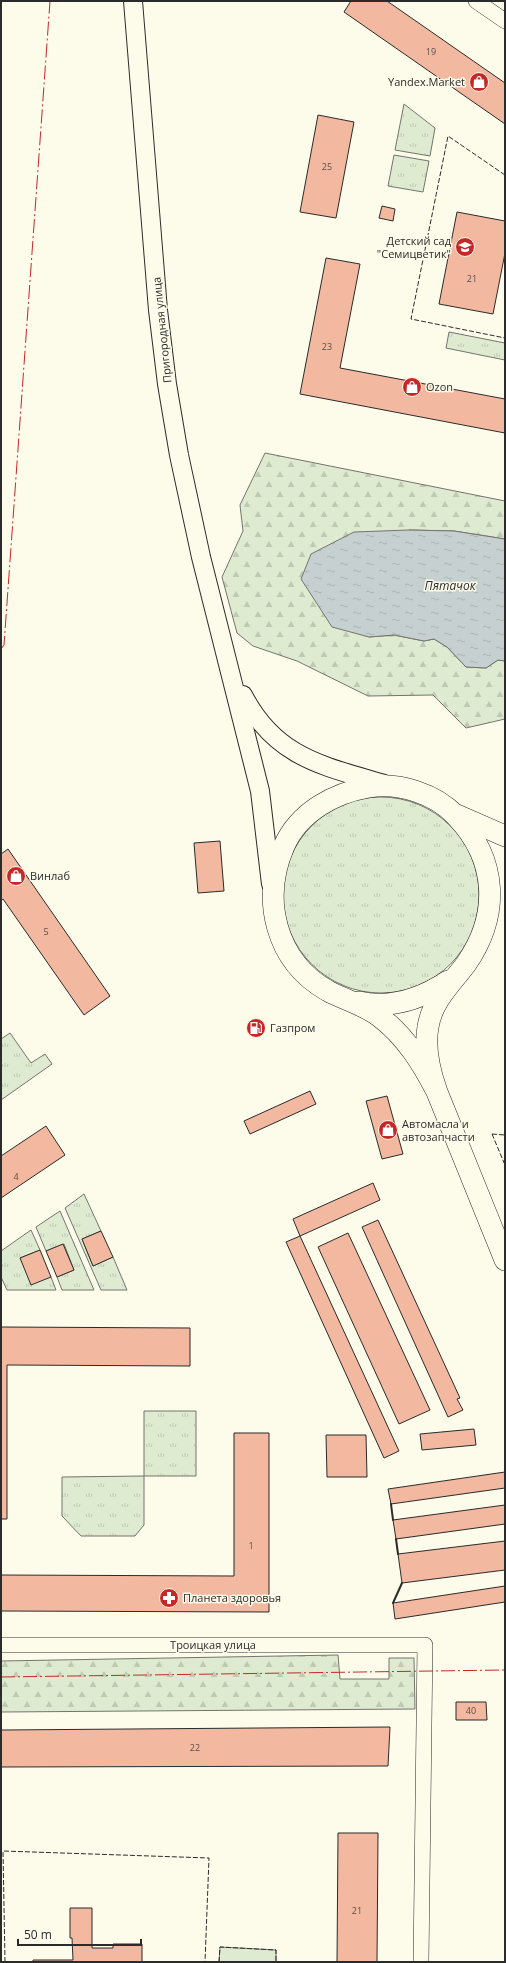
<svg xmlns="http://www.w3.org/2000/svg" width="506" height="1963" font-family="'Open Sans',sans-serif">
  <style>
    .grass { fill: url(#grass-tufts); stroke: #74746e }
    .forest { fill: url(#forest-firs); stroke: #74746e }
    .garden { fill: #deebd1; stroke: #74746e }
    .water { fill: url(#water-ripples); stroke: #74746e }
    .building { fill: #f2b8a0; stroke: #2b2b2b }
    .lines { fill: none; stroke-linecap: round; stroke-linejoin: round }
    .minor-casing { stroke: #2b2b2b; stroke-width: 16 }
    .tertiary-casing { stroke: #2b2b2b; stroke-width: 20 }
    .secondary-casing { stroke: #2b2b2b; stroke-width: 22 }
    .minor { stroke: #fdfbea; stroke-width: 15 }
    .tertiary { stroke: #fdfbea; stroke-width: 18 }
    .secondary { stroke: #fdfbea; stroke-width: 21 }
    .fence { stroke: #2b2b2b; stroke-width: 1; stroke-dasharray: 5 2; stroke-linecap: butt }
    .wall { stroke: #2b2b2b; stroke-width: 2 }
    .power { stroke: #c62828; stroke-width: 1; stroke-dasharray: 14 3 2 3; stroke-linecap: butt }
    .labels { text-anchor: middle; stroke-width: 3; stroke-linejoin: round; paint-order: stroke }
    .number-label { font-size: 9px; fill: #5d4e48 }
    .poi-label { font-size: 11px; fill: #2b2b2b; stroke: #fdfbea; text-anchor: start }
    .street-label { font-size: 11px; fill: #2b2b2b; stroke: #fdfbea }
    .water-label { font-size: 12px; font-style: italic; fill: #2b2b2b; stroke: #fdfbea }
  </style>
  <defs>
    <pattern id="grass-tufts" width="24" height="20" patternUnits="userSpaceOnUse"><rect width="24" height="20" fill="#deebd1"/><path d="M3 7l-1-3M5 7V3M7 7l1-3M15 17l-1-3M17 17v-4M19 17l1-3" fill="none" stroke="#bfcab4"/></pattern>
    <pattern id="forest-firs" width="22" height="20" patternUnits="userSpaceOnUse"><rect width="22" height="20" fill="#deebd1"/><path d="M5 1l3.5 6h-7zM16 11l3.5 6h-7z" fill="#bfcab4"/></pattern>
    <pattern id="water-ripples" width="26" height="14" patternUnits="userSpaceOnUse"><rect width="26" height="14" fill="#c7d0d0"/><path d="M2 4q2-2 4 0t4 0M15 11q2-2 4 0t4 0" fill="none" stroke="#abb3b3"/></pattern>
  </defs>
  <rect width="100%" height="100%" fill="#fdfbea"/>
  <g class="grass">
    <polygon points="404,104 435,128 430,156 395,150"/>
    <polygon points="394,155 429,161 423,192 388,186"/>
    <polygon points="449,332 505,343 505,360 446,348"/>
    <circle cx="381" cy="895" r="98"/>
    <polygon points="10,1033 31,1063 45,1054 52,1064 1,1100 1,1039"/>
    <polygon points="84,1194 101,1231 82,1239 93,1266 113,1257 127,1290 101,1290 65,1208"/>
    <polygon points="60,1211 94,1290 62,1290 57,1277 74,1270 64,1244 46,1251 36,1227"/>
    <polygon points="31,1230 40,1250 20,1258 51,1277 56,1290 7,1290 1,1277 1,1251"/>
    <polygon points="144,1411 196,1411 196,1476 144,1476 144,1525 135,1536 81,1536 62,1516 62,1477 144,1476"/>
  </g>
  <g class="forest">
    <polygon points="265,453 505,501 505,539 454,531 409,530 369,637 394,635 424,641 434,639 447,647 466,667 486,668 498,660 505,661 505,719 466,728 433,695 368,696 297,661 253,646 237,633 222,577 243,531 240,505"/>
    <polygon points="338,1655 340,1679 389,1679 389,1658 414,1658 415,1709 1,1712 1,1661"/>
  </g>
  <polygon class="garden" points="220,1947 276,1950 276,1962 219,1962"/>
  <polygon class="water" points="409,530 454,531 505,539 505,661 498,660 486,668 466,667 447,647 434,639 424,641 394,635 369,637 332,627 301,579 311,554 354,532"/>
  <g class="building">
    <polygon points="351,1 387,1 505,83 505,124 344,12"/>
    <polygon points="318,115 354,122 336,218 300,212"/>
    <polygon points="382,206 395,209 393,221 379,218"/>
    <polygon points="457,212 505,221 505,253 493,314 439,304"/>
    <polygon points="326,258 360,264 340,368 505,399 505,433 300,394"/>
    <polygon points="220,841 224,891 198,893 194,843"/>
    <polygon points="8,849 110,996 84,1015 3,899 1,901 1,854"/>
    <polygon points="310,1091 316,1104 250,1134 244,1121"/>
    <polygon points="387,1096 403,1154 382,1159 366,1101"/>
    <polygon points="46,1126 65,1155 1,1198 1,1156"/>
    <polygon points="373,1183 380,1200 300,1236 293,1219"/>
    <polygon points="378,1220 460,1398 457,1399 463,1410 448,1417 362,1227"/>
    <polygon points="101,1231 113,1257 93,1266 82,1239"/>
    <polygon points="348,1233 430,1410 399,1424 318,1247"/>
    <polygon points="300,1236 399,1451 384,1458 286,1242"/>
    <polygon points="63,1244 74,1270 57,1277 46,1251"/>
    <polygon points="40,1250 51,1277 31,1285 20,1258"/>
    <polygon points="1,1327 190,1328 190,1366 7,1365 7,1519 1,1519"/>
    <polygon points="474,1429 476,1445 422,1450 420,1434"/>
    <polygon points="234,1433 269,1433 269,1612 1,1611 1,1575 234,1576"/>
    <polygon points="326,1435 366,1435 367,1477 327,1477"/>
    <polygon points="505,1472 505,1488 391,1504 388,1489"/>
    <polygon points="505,1505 505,1524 396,1539 393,1520"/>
    <polygon points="505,1541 505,1570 402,1583 398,1554"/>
    <polygon points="505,1586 505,1602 395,1619 393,1603"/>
    <polygon points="456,1702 486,1702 487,1720 456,1720"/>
    <polygon points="390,1727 388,1766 1,1767 1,1730"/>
    <polygon points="338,1833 378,1833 377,1962 337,1962"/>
    <polygon points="70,1908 92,1908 92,1948 113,1948 113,1944 142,1944 142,1962 33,1962 33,1960 73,1960 72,1938 70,1938"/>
  </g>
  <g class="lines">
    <defs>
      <g id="minor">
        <polyline points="476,1 505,21"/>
        <polyline points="1,1645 425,1645 421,1962"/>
      </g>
      <g id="tertiary">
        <polyline points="133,1 158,310 167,384 179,455 201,557 260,791 271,884"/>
        <path d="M 243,695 C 276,759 325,766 387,785"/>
      </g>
      <g id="secondary">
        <polyline points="457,815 505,836"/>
        <path d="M 359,1002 C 391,1009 421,999 448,981"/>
        <path d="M 437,1092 C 422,1063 406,1037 380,1017 C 365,1005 345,1000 328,991 C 275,961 261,899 284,846 C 299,812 334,793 369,787 C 399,782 436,794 456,816 C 498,860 500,915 466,964 C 451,984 432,1001 428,1027 C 424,1049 430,1072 437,1092 L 505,1260"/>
      </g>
    </defs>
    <use href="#minor" class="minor-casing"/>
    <use href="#tertiary" class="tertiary-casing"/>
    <use href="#secondary" class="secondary-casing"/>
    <use href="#minor" class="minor"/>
    <use href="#tertiary" class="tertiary"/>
    <use href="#secondary" class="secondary"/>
    <g class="fence">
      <polyline points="505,175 448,136 411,319 505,338"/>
      <polyline points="492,1134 505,1165"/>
      <polyline points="492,1134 505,1135"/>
      <polyline points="5,1962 3,1851 209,1858 205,1962"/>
      <polyline points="219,1962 220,1947 276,1950 276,1962"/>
    </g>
    <g class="wall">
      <polyline points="391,1504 393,1520"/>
      <polyline points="396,1539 398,1554"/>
      <polyline points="393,1603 402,1583"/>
    </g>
    <g class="power">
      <polyline points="1,649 4,645 50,1"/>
      <polyline points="1,1677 505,1670"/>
    </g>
  </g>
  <defs>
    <symbol id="shop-disc" viewBox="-11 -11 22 22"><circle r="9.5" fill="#c62828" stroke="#fdfbea"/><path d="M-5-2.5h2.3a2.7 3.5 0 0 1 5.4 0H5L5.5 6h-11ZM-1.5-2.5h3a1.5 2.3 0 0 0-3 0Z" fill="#fff"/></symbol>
    <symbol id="school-disc" viewBox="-11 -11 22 22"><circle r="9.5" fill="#c62828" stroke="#fdfbea"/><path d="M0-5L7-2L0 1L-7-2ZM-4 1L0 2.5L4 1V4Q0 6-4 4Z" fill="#fff"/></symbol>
    <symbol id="fuel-disc" viewBox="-11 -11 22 22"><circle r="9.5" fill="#c62828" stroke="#fdfbea"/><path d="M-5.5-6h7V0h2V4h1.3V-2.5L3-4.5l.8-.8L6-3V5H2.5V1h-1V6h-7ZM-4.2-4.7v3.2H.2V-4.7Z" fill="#fff"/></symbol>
    <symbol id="pharmacy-disc" viewBox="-11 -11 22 22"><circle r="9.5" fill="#c62828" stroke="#fdfbea"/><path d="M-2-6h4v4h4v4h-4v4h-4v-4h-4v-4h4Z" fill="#fff"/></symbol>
  </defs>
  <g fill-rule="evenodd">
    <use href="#shop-disc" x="468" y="71" width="22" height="22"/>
    <use href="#school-disc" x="454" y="236" width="22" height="22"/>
    <use href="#shop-disc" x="401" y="376" width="22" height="22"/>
    <use href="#shop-disc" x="5" y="865" width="22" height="22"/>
    <use href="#fuel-disc" x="245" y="1017" width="22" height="22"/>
    <use href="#shop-disc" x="377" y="1119" width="22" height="22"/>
    <use href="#pharmacy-disc" x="158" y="1587" width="22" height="22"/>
  </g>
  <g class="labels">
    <g class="number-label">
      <text x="431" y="55">19</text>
      <text x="327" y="170">25</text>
      <text x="472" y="282">21</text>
      <text x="327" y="350">23</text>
      <text x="46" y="935">5</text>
      <text x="16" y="1180">4</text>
      <text x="251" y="1549">1</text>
      <text x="471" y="1714">40</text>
      <text x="195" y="1751">22</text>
      <text x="357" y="1914">21</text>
    </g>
    <g class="poi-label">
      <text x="465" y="86" text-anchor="end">Yandex.Market</text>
      <text x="451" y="245" text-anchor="end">Детский сад<tspan x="451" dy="13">"Семицветик"</tspan></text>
      <text x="426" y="391">Ozon</text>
      <text x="30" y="880">Винлаб</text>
      <text x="270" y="1032">Газпром</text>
      <text x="402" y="1128">Автомасла и<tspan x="402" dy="13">автозапчасти</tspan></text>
      <text x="183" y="1602">Планета здоровья</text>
    </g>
    <g class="street-label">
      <text transform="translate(162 330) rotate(-96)" y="4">Пригородная улица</text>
      <text x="213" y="1649">Троицкая улица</text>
    </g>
    <g class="water-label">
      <text x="450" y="590">Пятачок</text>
    </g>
  </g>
  <rect width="506" height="1963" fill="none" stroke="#2b2b2b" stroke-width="4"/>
  <path d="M18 1939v6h123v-6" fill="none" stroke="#2b2b2b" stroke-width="2"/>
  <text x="24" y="1939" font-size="12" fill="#2b2b2b" stroke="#fdfbea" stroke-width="3" paint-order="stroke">50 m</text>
</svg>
